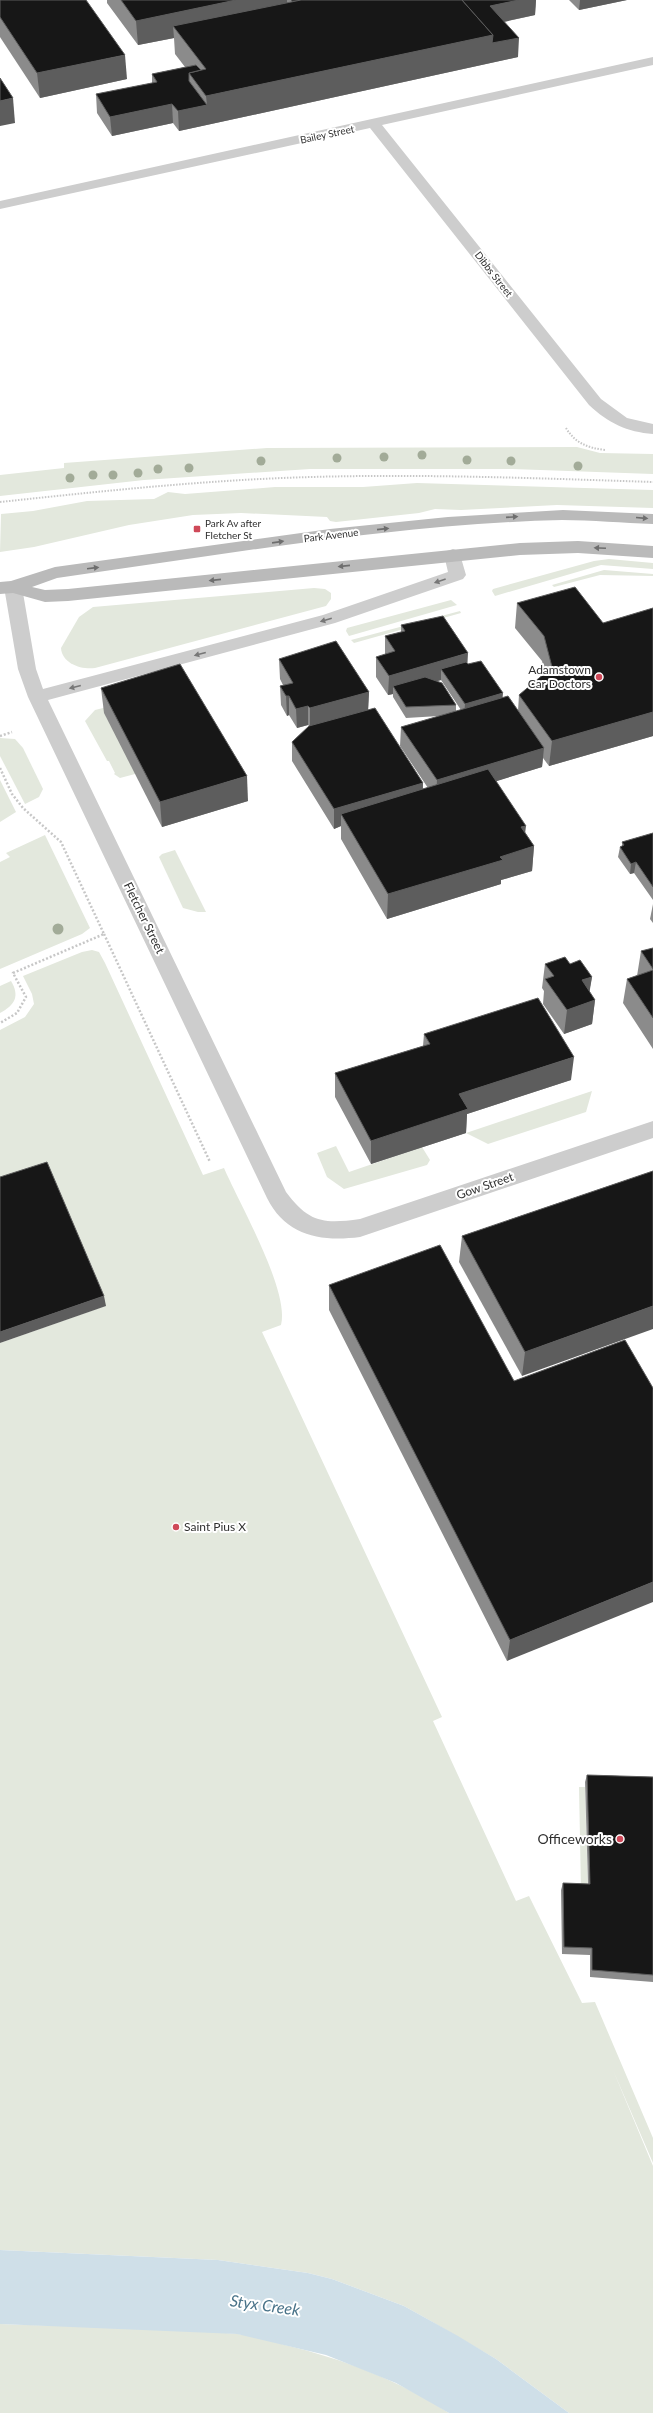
<svg xmlns="http://www.w3.org/2000/svg" width="653" height="2413" font-family="Lato,sans-serif">
  <style>
    .green { fill: #e3e8dd }
    .water { fill: #cfdfe8 }
    .lines { fill: none; stroke-linecap: round; stroke-linejoin: round }
    .path-far1 { stroke: #c7c7c7; stroke-width: 2; stroke-dasharray: 1.5 1.5; stroke-linecap: butt }
    .path { stroke: #c7c7c7; stroke-width: 2.5; stroke-dasharray: 2 2; stroke-linecap: butt }
    .minor { fill: #cdcdcd; fill-rule: evenodd }
    .secondary { fill: #bababa; fill-rule: evenodd }
    .tree { fill: #a2ab98 }
    .wall { fill: #8b8b8b; fill-rule: evenodd }
    .shaded-wall { fill: #5d5d5d }
    .building { fill: #171717; stroke: #5d5d5d }
    .oneway { fill: #6e6e6e }
    .oneway2 { fill: #777 }
    .poi-dot { fill: #cf4959; stroke: #fff; stroke-width: 1.5 }
    .labels { text-anchor: middle; stroke-width: 4; stroke-linejoin: round; paint-order: stroke }
    .far-street-label { font-size: 10px; fill: #303030; stroke: #fff }
    .far-poi-label { font-size: 10px; fill: #303030; stroke: #fff; text-anchor: start }
    .poi-label { font-size: 12px; fill: #303030; stroke: #fff; text-anchor: end }
    .street-label { font-size: 12px; fill: #303030; stroke: #fff }
    .near-poi-label { font-size: 14px; fill: #303030; stroke: #fff; text-anchor: end }
    .near-water-label { font-size: 16px; font-style: italic; fill: #487288; stroke: #fff }
  </style>
  <rect width="100%" height="100%" fill="#fff"/>
  <g class="green">
    <polygon points="577,447 600,453 653,454 653,474 512,469 310,469 144,480 0,496 0,475 64,468 64,463 267,448"/>
    <polygon points="417,483 653,490 653,508 557,505 461,510 435,509 419,513 336,522 330,521 327,517 241,513 193,515 129,525 34,547 0,552 1,514 33,511 87,501 154,499 168,492 185,494 275,487 363,487"/>
    <polygon points="609,559 653,563 653,569 601,565 495,596 492,591 493,589 594,561"/>
    <polygon points="604,570 653,574 653,576 600,575 554,587 552,585"/>
    <path d="M 314,588 L 325,589 L 331,593 L 331,599 L 326,606 L 95,668 C 82,670 62,664 61,648 L 79,617 L 93,607 Z"/>
    <polygon points="451,600 457,605 349,636 346,631 347,628"/>
    <polygon points="460,611 461,613 354,643 351,640"/>
    <polygon points="127,702 135,774 120,778 114,774 115,773 109,761 107,761 85,721 95,710"/>
    <polygon points="0,738 15,739 23,748 43,789 39,797 25,804 0,756"/>
    <polygon points="0,780 16,812 0,822"/>
    <polygon points="45,835 90,928 82,934 0,969 0,862 10,857 6,853"/>
    <polygon points="175,850 206,912 198,912 183,908 159,857 162,854"/>
    <path d="M 92,950 L 99,952 L 105,963 L 203,1175 L 224,1168 C 239,1203 290,1291 281,1325 L 262,1332 L 442,1717 L 433,1721 L 516,1901 L 529,1896 L 582,2003 L 595,2002 L 653,2138 L 653,2163 L 613,2070 L 653,2166 L 653,2413 L 569,2413 L 496,2359 L 429,2320 L 404,2306 L 332,2279 L 308,2273 L 218,2260 L 0,2250 L 0,1343 L 105,1306 L 0,1187 L 0,1030 L 25,1017 L 34,1004 L 32,994 L 23,976 L 82,952 Z"/>
    <path d="M 11,981 C 20,996 15,1005 0,1013 L 0,986 Z"/>
    <polygon points="592,1091 586,1112 488,1144 466,1133"/>
    <polygon points="336,1146 349,1172 422,1147 430,1160 427,1165 344,1189 327,1177 317,1153"/>
    <polygon points="579,1787 585,1787 588,1891 581,1891"/>
    <path d="M 0,2324 C 79,2327 160,2326 238,2334 C 254,2336 270,2341 285,2345 C 343,2359 399,2380 449,2413 L 0,2413 Z"/>
  </g>
  <polygon class="water" points="0,2250 218,2260 308,2273 332,2279 404,2306 458,2336 496,2359 569,2413 449,2413 396,2383 326,2355 237,2334 0,2324"/>
  <g class="lines">
    <g class="path-far1">
      <path d="M 566,428 C 575,443 588,448 605,450"/>
      <path d="M 0,502 C 94,492 187,482 282,478 C 405,473 529,478 653,482"/>
    </g>
    <g class="path">
      <polyline points="0,736 12,732"/>
      <polyline points="0,768 12,794 23,808 61,842 104,934 13,973 26,997 17,1013 0,1023"/>
      <polyline points="104,934 210,1162"/>
    </g>
    <g class="minor">
      <path d="M 653,57 L 653,65 L 382,125 L 601,399 L 627,418 L 653,424 L 653,434 C 627,432 608,423 589,405 L 370,128 L 0,209 L 0,201 Z"/>
      <path d="M 453,549 L 459,551 L 466,575 L 463,579 L 335,623 L 48,700 L 286,1192 C 309,1223 324,1224 360,1219 L 653,1121 L 653,1138 L 360,1237 C 321,1242 286,1236 267,1198 L 28,697 L 18,669 L 4,587 L 7,583 L 19,583 L 22,587 L 36,669 L 43,689 L 323,615 L 448,572 L 444,555 L 447,551 Z"/>
    </g>
    <path class="secondary" d="M 563,510 L 653,514 L 653,524 C 623,523 592,520 562,520 C 393,524 224,555 57,578 L 32,587 L 45,590 L 68,589 L 520,543 L 578,541 L 653,546 L 653,558 L 578,553 L 520,555 L 68,601 L 45,602 L 13,593 L 0,594 L 0,582 L 11,581 L 55,567 L 330,529 L 448,517 Z"/>
  </g>
  <g class="tree">
    <circle cx="422" cy="455" r="4.5"/>
    <circle cx="384" cy="457" r="4.5"/>
    <circle cx="337" cy="458" r="4.5"/>
    <circle cx="467" cy="460" r="4.5"/>
    <circle cx="261" cy="461" r="4.5"/>
    <circle cx="511" cy="461" r="4.5"/>
    <circle cx="578" cy="466" r="4.5"/>
    <circle cx="189" cy="468" r="4.5"/>
    <circle cx="158" cy="469" r="4.5"/>
    <circle cx="138" cy="473" r="4.5"/>
    <circle cx="93" cy="475" r="4.5"/>
    <circle cx="113" cy="475" r="4.5"/>
    <circle cx="70" cy="478" r="4.5"/>
    <circle cx="58" cy="929" r="5.5"/>
  </g>
  <g class="wall">
    <polygon points="0,0 127,79 40,98 0,37"/>
    <polygon points="107,0 536,0 535,15 504,22 518,57 179,131 173,123 112,136 97,113 96,94 152,83 152,74 185,67 175,54 174,38 138,45 107,3"/>
    <polygon points="569,0 627,0 579,10"/>
    <path d="M 517,603 L 603,623 L 653,608 L 653,736 L 549,766 L 543,758 L 542,767 L 496,781 L 525,832 L 534,846 L 532,871 L 501,880 L 501,884 L 387,919 L 341,839 L 341,826 L 334,829 L 292,761 L 292,742 L 309,726 L 308,725 L 297,728 L 289,715 L 287,716 L 281,705 L 280,686 L 283,685 L 280,679 L 279,659 L 369,692 L 368,710 L 423,783 L 423,789 L 428,788 L 400,746 L 401,727 L 439,716 L 406,718 L 393,697 L 393,694 L 388,695 L 376,677 L 376,657 L 385,655 L 385,636 L 401,632 L 401,625 L 467,663 L 503,698 L 518,711 L 519,695 L 545,673 L 542,661 L 515,628 ZM 441,680 L 461,710 L 456,711 L 456,705 L 437,681 Z"/>
    <polygon points="101,688 248,801 162,827 104,713"/>
    <polygon points="653,833 653,900 634,873 630,874 618,857 620,847 622,846 622,842"/>
    <polygon points="653,904 653,923 650,919"/>
    <polygon points="653,948 653,1049 623,1003 627,979 637,976 641,951"/>
    <polygon points="545,964 570,964 592,977 589,992 595,1000 592,1024 564,1034 543,1004 544,991 542,988"/>
    <polygon points="424,1034 571,1080 467,1114 466,1133 371,1164 335,1097 335,1073 423,1046"/>
    <polygon points="653,1171 522,1376 459,1262 462,1236"/>
    <polygon points="329,1285 514,1381 625,1340 507,1661 329,1310"/>
    <polygon points="587,1775 653,1777 653,1982 590,1977 590,1955 562,1954 561,1890 563,1883 588,1884 585,1782"/>
  </g>
  <g class="shaded-wall">
    <polygon points="236,0 287,0 287,14 173,26 174,38 138,45 136,21"/>
    <polygon points="519,0 536,0 535,15 489,25 490,6"/>
    <polygon points="580,0 627,0 579,10"/>
    <polygon points="493,35 519,38 518,57 179,131 178,111 207,105 206,96"/>
    <polygon points="125,55 127,79 40,98 37,73"/>
    <polygon points="13,98 15,123 0,126 0,101"/>
    <polygon points="172,104 173,123 112,136 110,117"/>
    <polygon points="468,653 467,672 441,669 441,680 397,693 393,686 393,694 388,695 389,676"/>
    <polygon points="369,692 368,712 310,728 310,708"/>
    <polygon points="503,693 502,704 464,715 465,704"/>
    <polygon points="286,696 289,696 289,715 287,716"/>
    <polygon points="308,706 308,725 297,728 296,709"/>
    <polygon points="653,712 653,736 549,766 552,741"/>
    <polygon points="544,748 542,767 436,800 437,780"/>
    <polygon points="247,776 248,801 162,827 160,802"/>
    <polygon points="423,783 422,802 341,814 341,826 334,829 334,809"/>
    <polygon points="526,826 523,850 534,846 532,871 501,880 501,884 387,919 388,894 500,857 521,827"/>
    <polygon points="636,862 634,873 630,874 631,864"/>
    <polygon points="592,977 588,1001 582,980"/>
    <polygon points="595,1000 592,1024 564,1034 567,1010"/>
    <polygon points="574,1057 571,1080 467,1114 466,1133 371,1164 371,1141 459,1094"/>
    <polygon points="104,1296 106,1306 0,1343 0,1332"/>
    <polygon points="653,1306 653,1329 522,1376 525,1352"/>
    <polygon points="653,1582 653,1602 507,1661 510,1640"/>
  </g>
  <g class="building">
    <polygon points="0,0 86,0 125,55 37,73 0,17"/>
    <polygon points="121,0 236,0 136,21"/>
    <polygon points="291,0 301,0 293,2"/>
    <polygon points="301,0 462,0 493,35 206,96 189,73 206,69 173,26"/>
    <polygon points="462,0 519,0 490,6 519,38 492,43 493,35"/>
    <polygon points="196,65 201,70 189,73 189,81 207,105 178,111 172,104 110,117 96,94 157,82 152,74"/>
    <polygon points="0,78 13,98 0,101"/>
    <polygon points="575,587 603,623 653,608 653,712 552,741 519,695 552,667 544,636 517,603"/>
    <polygon points="443,616 468,653 389,676 376,657 395,651 385,636 405,631 401,625"/>
    <polygon points="336,641 369,692 310,708 308,706 296,709 289,696 286,696 280,686 293,683 279,659"/>
    <polygon points="481,661 503,693 465,704 441,669 466,662 468,664"/>
    <polygon points="180,664 247,776 160,802 101,688"/>
    <polygon points="425,677 442,683 456,705 406,707 393,686"/>
    <polygon points="508,696 544,748 437,780 401,727"/>
    <polygon points="375,708 423,783 334,809 292,742 309,726"/>
    <polygon points="488,769 526,826 521,827 534,846 500,857 503,860 388,894 341,814"/>
    <polygon points="653,833 653,887 636,862 631,864 620,847 624,845 622,842"/>
    <polygon points="653,948 653,969 641,951"/>
    <polygon points="565,957 570,964 580,960 592,977 582,980 595,1000 567,1010 545,979 554,976 545,964"/>
    <polygon points="653,970 653,1018 627,979"/>
    <polygon points="538,998 574,1057 459,1094 468,1109 371,1141 335,1073 430,1044 424,1034"/>
    <polygon points="47,1162 104,1296 0,1332 0,1177"/>
    <polygon points="653,1171 653,1306 525,1352 462,1236"/>
    <polygon points="440,1245 514,1381 625,1340 653,1388 653,1582 510,1640 329,1285"/>
    <polygon points="587,1775 653,1777 653,1975 592,1970 592,1948 564,1947 563,1883 590,1884"/>
  </g>
  <defs><path id="oneway-solid" d="M-6-.8H1V-3.2L6.5 0L1 3.2V.8H-6Z"/></defs>
  <g class="oneway">
    <use href="#oneway-solid" transform="translate(512 517) rotate(-4)"/>
    <use href="#oneway-solid" transform="translate(642 518) rotate(5)"/>
    <use href="#oneway-solid" transform="translate(383 529) rotate(-6)"/>
    <use href="#oneway-solid" transform="translate(278 542) rotate(-8)"/>
    <use href="#oneway-solid" transform="translate(600 548) rotate(-177)"/>
    <use href="#oneway-solid" transform="translate(344 566) rotate(174)"/>
    <use href="#oneway-solid" transform="translate(93 568) rotate(-7)"/>
    <use href="#oneway-solid" transform="translate(215 580) rotate(174)"/>
  </g>
  <g class="oneway2">
    <use href="#oneway-solid" transform="translate(440 581) rotate(161)"/>
    <use href="#oneway-solid" transform="translate(326 620) rotate(164)"/>
    <use href="#oneway-solid" transform="translate(200 654) rotate(165)"/>
    <use href="#oneway-solid" transform="translate(75 687) rotate(166)"/>
  </g>
  <g class="poi-dot">
    <rect x="193" y="525" width="8" height="8" rx="2"/>
    <circle cx="599" cy="677" r="4"/>
    <circle cx="176" cy="1527" r="4"/>
    <circle cx="620" cy="1839" r="4"/>
  </g>
  <g class="labels">
    <g class="far-street-label">
      <text transform="translate(327 134) rotate(-12)" y="4">Bailey Street</text>
      <text transform="translate(494 274) rotate(52)" y="4">Dibbs Street</text>
      <text transform="translate(331 535) rotate(-7)" y="4">Park Avenue</text>
    </g>
    <g class="far-poi-label">
      <text x="205" y="527">Park Av after<tspan x="205" dy="12">Fletcher St</tspan></text>
    </g>
    <g class="poi-label">
      <text x="591" y="674">Adamstown<tspan x="591" dy="14">Car Doctors</tspan></text>
      <text x="184" y="1531" text-anchor="start">Saint Pius X</text>
    </g>
    <g class="street-label">
      <text transform="translate(144 918) rotate(64)" y="4">Fletcher Street</text>
      <text transform="translate(485 1186) rotate(-19)" y="4">Gow Street</text>
    </g>
    <g class="near-poi-label">
      <text x="612" y="1844">Officeworks</text>
    </g>
    <g class="near-water-label">
      <text transform="translate(265 2305) rotate(8)" y="6">Styx Creek</text>
    </g>
  </g>
</svg>
